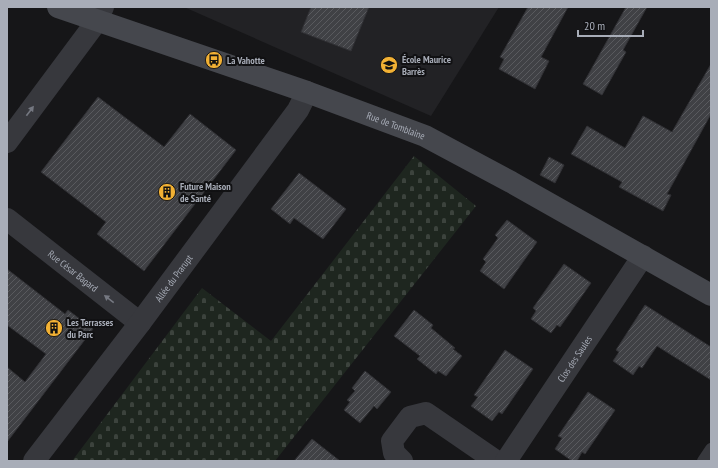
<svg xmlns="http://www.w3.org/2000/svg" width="718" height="468" font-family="'PT Sans Narrow',sans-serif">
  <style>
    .built { fill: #222225 }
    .cemetery { fill: url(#cemetery-stones) }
    .building { fill: url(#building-hatch); stroke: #303034 }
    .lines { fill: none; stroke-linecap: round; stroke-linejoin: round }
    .lane { stroke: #37383d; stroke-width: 12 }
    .street { stroke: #37383d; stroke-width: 22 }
    .secondary { stroke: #45474d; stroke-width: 22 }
    .oneway { fill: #757881 }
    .labels { text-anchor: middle; stroke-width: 4; stroke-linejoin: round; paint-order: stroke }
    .poi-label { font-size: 10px; font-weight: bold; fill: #a8adb8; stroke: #111113; text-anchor: start }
    .street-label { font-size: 10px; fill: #a8adb8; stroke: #111113 }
  </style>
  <defs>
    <pattern id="cemetery-stones" width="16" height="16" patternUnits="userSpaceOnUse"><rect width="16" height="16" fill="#1e261f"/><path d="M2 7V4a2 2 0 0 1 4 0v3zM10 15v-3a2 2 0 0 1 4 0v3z" fill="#3c433d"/></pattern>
    <pattern id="building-hatch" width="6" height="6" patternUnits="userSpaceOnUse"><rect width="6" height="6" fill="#404145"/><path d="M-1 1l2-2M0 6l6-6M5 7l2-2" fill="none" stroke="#595a5e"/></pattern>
  </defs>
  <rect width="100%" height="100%" fill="#161618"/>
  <polygon class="built" points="184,7 499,7 431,116"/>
  <polygon class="cemetery" points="414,156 476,206 275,461 72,461 202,288 271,341"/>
  <g class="building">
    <polygon points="311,7 369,7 351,51 301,32"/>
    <polygon points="528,7 568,7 541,57 549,61 535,89 499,69 504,59 500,57"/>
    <polygon points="626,7 647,7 623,50 626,52 602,95 583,84"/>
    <polygon points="711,64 711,114 667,194 671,195 663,211 619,187 622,182 571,154 587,126 625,148 643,116 672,132"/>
    <polygon points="98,97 164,147 190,114 236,150 144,271 97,234 106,222 41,172"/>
    <polygon points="549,157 564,165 555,183 540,175"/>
    <polygon points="299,173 346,209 323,239 294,218 290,224 271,209"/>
    <polygon points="507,220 537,242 504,289 480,271 486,262 483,259 498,238 495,235"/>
    <polygon points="564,264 591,283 560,327 557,325 551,333 531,319 536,311 533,308"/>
    <polygon points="7,269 65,314 68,310 93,329 7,442 7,367 25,382 46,354 7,325"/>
    <polygon points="645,305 711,347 711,380 657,346 642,368 639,366 633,375 613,361 619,352 616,350"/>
    <polygon points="414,310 433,325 431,328 455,348 453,349 462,356 446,376 438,371 436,374 417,359 420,356 394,336"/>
    <polygon points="505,350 533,369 502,414 499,412 492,421 471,406 478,397 474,395"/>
    <polygon points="365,371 391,392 377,409 374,406 360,423 344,410 350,402 347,400 355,391 352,388"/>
    <polygon points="588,392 615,410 585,454 582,452 577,461 572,461 555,449 562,438 558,436"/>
    <polygon points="312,439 340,461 294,461"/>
  </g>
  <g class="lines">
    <polyline class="lane" points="703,461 711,449"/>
    <g class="street">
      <polyline points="7,142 97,21 103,7"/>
      <path id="s1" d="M 7,219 L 140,323"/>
      <path id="s2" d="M 34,461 L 140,323 L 298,110 L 307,92"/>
      <polyline points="402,461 394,453 392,441 410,417 426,413 496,461"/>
      <path id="s3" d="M 506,461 L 643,256"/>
    </g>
    <path class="secondary" id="s4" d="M 58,7 L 307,92 L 425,136 L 511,182 L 711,295"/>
  </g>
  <defs><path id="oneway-solid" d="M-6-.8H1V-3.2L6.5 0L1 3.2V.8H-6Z"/></defs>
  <g class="oneway">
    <use href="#oneway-solid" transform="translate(30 111) rotate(-53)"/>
    <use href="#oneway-solid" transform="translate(109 299) rotate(-142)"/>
  </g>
  <defs>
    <symbol id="bus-disc" viewBox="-11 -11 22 22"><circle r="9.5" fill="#f2b134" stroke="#111113"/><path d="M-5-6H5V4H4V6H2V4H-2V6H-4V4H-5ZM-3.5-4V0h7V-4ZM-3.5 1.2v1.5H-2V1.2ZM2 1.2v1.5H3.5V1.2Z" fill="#111"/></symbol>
    <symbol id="school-disc" viewBox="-11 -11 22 22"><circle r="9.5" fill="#f2b134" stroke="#111113"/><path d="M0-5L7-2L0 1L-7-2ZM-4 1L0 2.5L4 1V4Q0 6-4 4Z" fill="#111"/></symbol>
    <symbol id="building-disc" viewBox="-11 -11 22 22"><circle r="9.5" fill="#f2b134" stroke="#111113"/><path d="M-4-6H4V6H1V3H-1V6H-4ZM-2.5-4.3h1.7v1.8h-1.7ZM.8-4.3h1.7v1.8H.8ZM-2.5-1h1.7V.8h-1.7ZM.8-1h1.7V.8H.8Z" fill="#111"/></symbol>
  </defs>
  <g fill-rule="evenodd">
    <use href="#bus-disc" x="204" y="50" width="20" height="20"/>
    <use href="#school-disc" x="379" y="55" width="20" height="20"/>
    <use href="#building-disc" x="157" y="182" width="20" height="20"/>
    <use href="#building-disc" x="44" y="318" width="20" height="20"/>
  </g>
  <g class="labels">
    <g class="poi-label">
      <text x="402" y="63">École Maurice<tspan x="402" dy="12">Barrès</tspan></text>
      <text x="227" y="64">La Vahotte</text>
      <text x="180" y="190">Future Maison<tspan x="180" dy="12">de Santé</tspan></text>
      <text x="67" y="326">Les Terrasses<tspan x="67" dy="12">du Parc</tspan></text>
    </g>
    <g class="street-label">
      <text dy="4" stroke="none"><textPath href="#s4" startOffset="358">Rue de Tomblaine</textPath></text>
      <text dy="4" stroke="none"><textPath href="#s1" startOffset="84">Rue César Bagard</textPath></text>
      <text dy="4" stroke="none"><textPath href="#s2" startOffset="230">Allée du Prarupt</textPath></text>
      <text dy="4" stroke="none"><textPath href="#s3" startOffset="123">Clos des Saules</textPath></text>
    </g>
  </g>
  <rect width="718" height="468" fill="none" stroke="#a8adb8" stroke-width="16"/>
  <path d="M578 30v6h65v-6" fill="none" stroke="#a8adb8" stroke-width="2"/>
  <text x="584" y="30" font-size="12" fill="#a8adb8" stroke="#111113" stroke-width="3" paint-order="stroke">20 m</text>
</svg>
